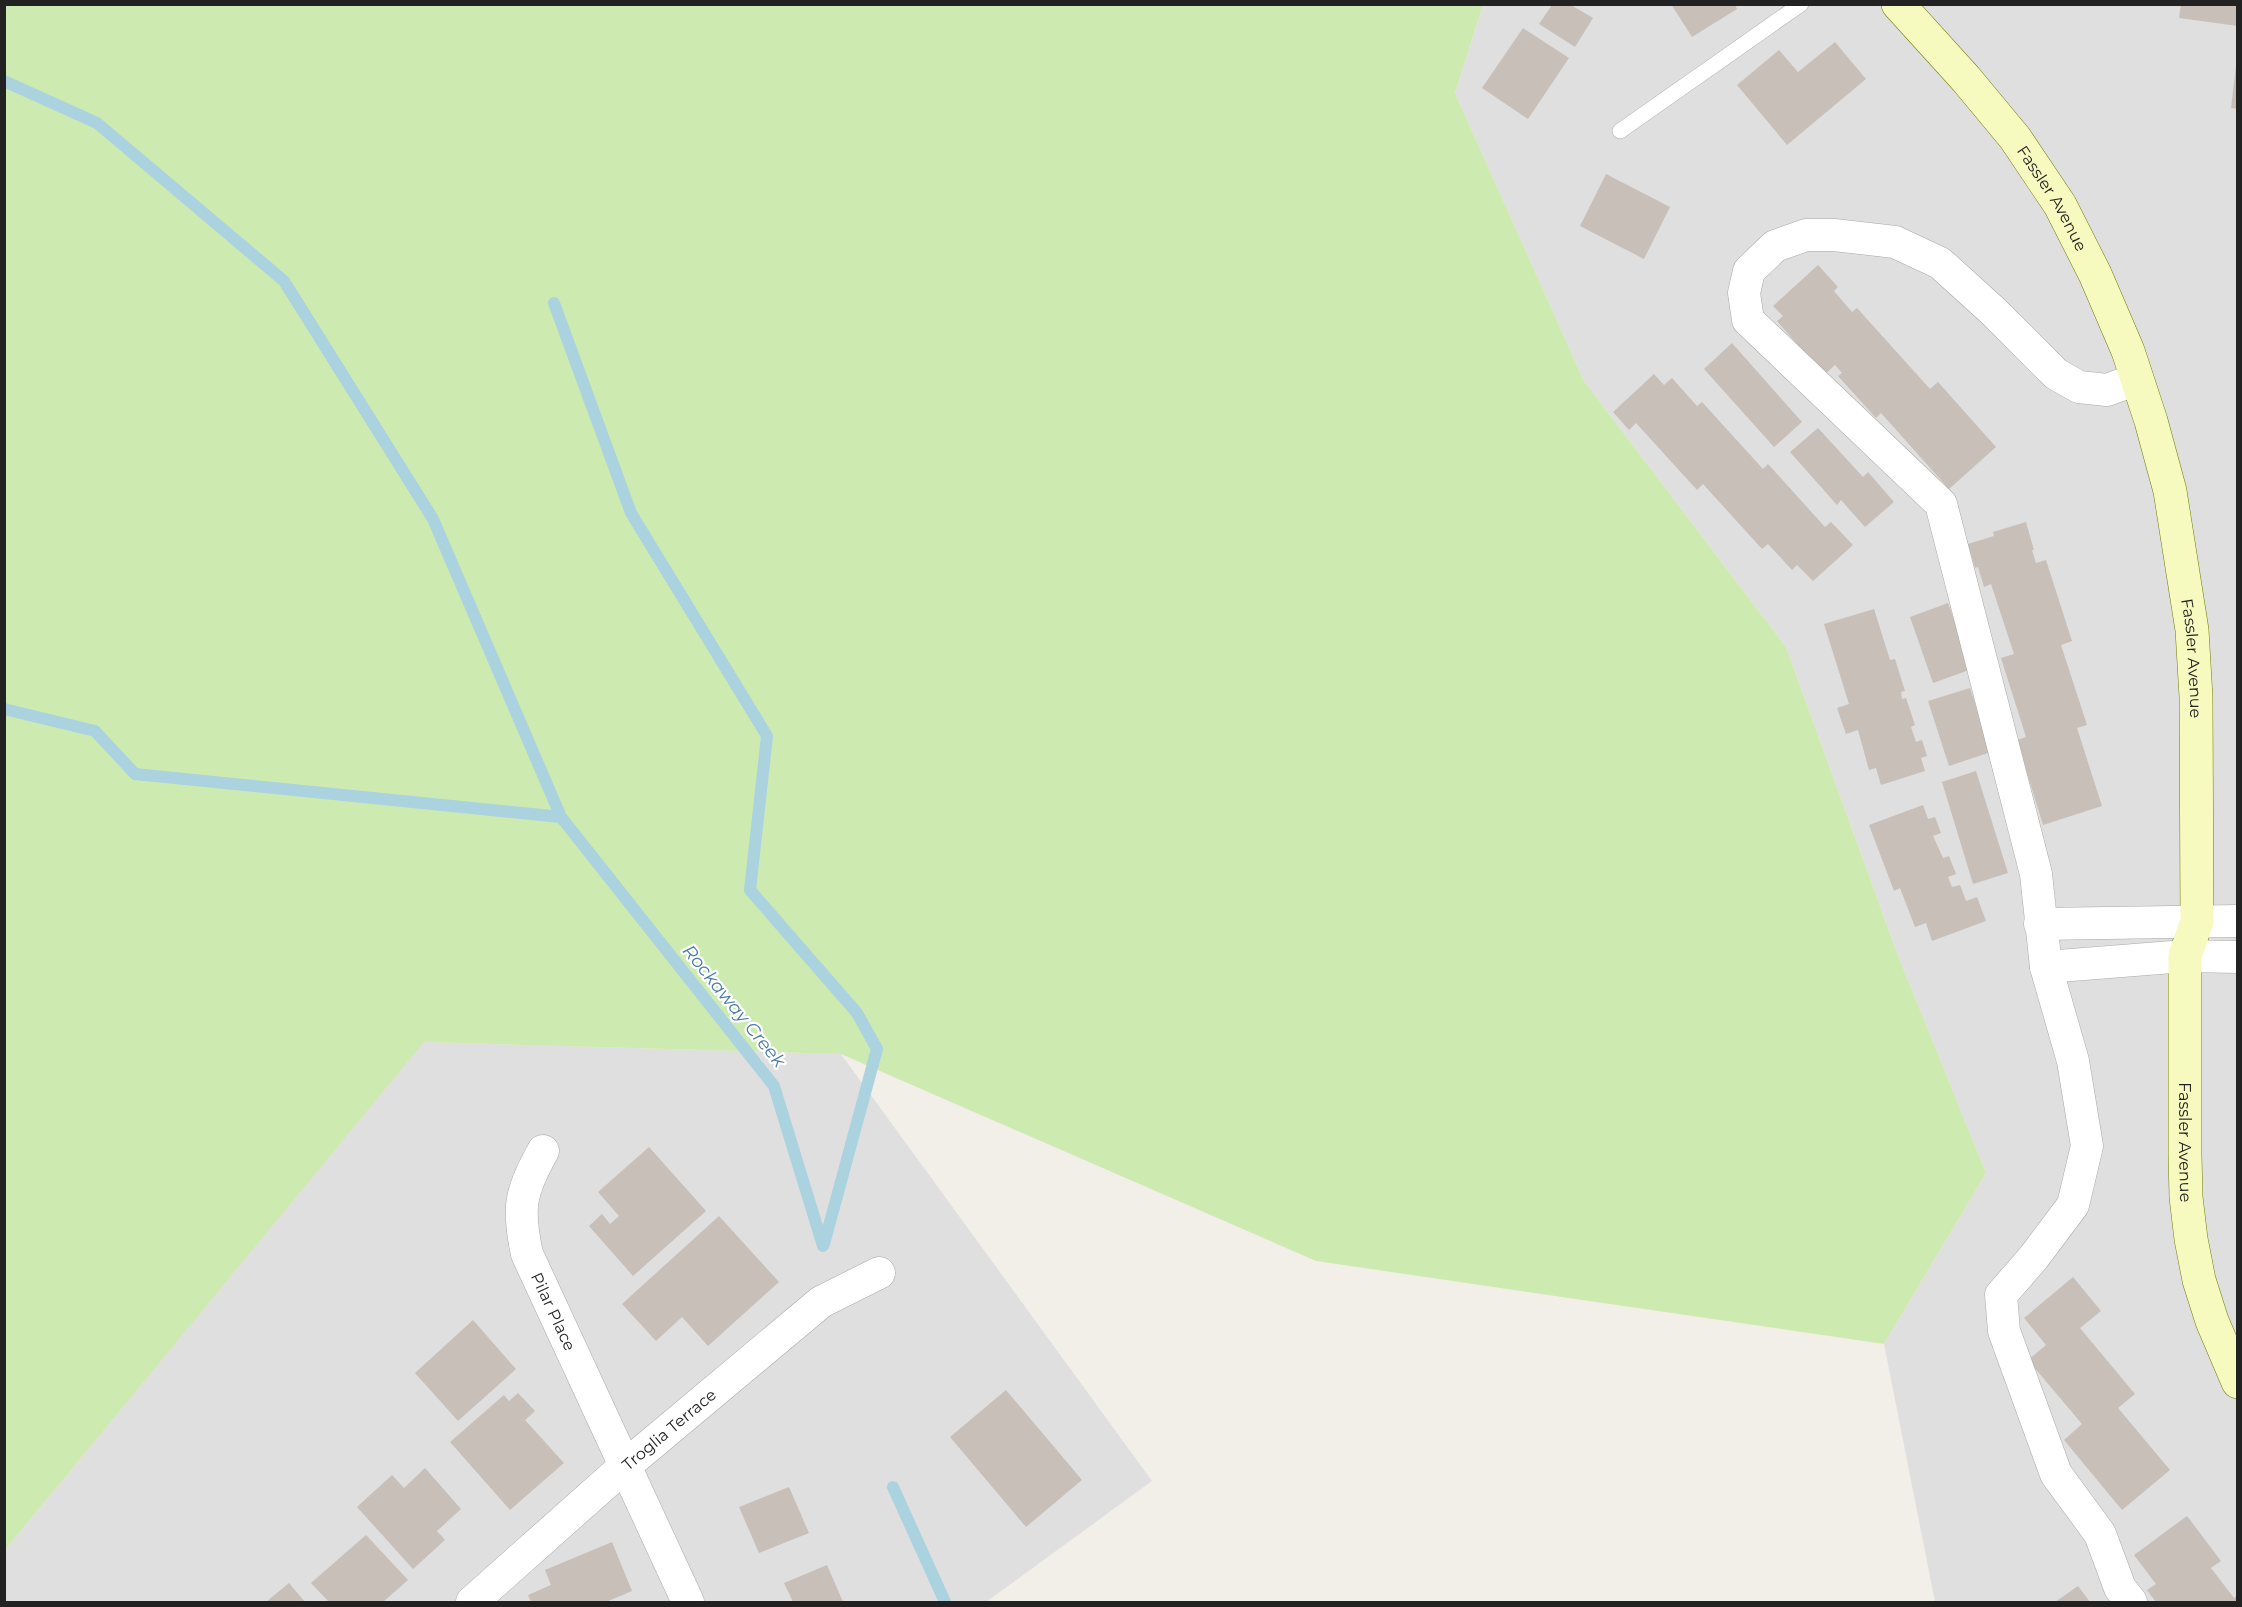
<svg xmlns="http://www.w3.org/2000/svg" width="2242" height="1607" font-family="Montserrat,sans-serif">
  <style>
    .residential { fill: #e0dfdf }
    .grass { fill: #cdebb0 }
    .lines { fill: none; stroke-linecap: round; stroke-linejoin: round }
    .stream { stroke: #aad3df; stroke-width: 12 }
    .building { fill: #c7bfb8 }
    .lane-casing { stroke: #a9a9a9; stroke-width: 16 }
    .street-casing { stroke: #a9a9a9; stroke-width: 33 }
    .secondary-casing { stroke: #707d05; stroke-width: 34 }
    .lane { stroke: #fff; stroke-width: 15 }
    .street { stroke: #fff; stroke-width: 32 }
    .secondary { stroke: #f7fabf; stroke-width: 33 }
    .labels { text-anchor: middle; stroke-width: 4.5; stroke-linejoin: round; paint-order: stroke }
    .street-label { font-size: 16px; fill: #222; stroke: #fff }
    .water-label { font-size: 18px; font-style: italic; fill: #4a7aab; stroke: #fff }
  </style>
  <rect width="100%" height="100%" fill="#f2efe9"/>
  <g class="residential">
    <polygon points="1483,5 2237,5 2237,1602 1935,1602 1884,1344 1986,1173 1897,953 1786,647 1584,381 1455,93"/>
    <polygon points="423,1042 841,1054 1152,1481 986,1602 5,1602 5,1550"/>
  </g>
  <polygon class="grass" points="5,4 1483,5 1455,93 1584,381 1786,647 1897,953 1986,1173 1884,1344 1316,1261 841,1054 424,1042 5,1550"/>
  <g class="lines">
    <g class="stream">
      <polyline points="4,81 97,123 284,281 433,519 561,817 774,1086 823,1246"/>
      <polyline points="554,303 631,513 767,736 750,890 857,1013 877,1049 824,1244"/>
      <polyline points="4,709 95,731 135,774 561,817"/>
      <polyline points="893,1487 945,1602"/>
    </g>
  </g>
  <g class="building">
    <polygon points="1671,4 1735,4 1737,9 1692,37"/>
    <polygon points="2181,4 2238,4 2238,26 2179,18"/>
    <polygon points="1552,5 1571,5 1593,18 1575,47 1539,24"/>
    <polygon points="1523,28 1569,58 1528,119 1482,88"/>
    <polygon points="1835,42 1866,79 1787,145 1737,85 1779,50 1798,72"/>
    <polygon points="2236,66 2238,66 2238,109 2231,108"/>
    <polygon points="1606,174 1670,207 1644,259 1580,226"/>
    <polygon points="1818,265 1838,287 1834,291 1852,312 1857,308 1930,389 1938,382 1996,447 1949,489 1881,413 1876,418 1838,376 1842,373 1835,365 1824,375 1777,321 1783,316 1773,306"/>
    <polygon points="1732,343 1802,422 1774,447 1704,369"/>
    <polygon points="1654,374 1664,385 1672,378 1697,406 1702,402 1763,469 1768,464 1825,527 1831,522 1853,545 1813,581 1797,565 1792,570 1768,544 1762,549 1703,484 1697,490 1636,423 1629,430 1613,412"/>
    <polygon points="1818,428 1863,477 1868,472 1894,502 1865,527 1841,500 1837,505 1790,452"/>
    <polygon points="2026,522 2034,550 2032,550 2036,563 2046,560 2072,641 2061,645 2087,725 2077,728 2102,806 2043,825 2017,740 2026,737 2001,658 2014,654 1991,584 1984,587 1978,567 1975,568 1968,544 1994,536 1993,532"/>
    <polygon points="1948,603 1972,669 1933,683 1910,617"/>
    <polygon points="1874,609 1890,660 1895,659 1905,691 1901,692 1902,699 1906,698 1915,725 1911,727 1916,742 1922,740 1927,756 1921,758 1925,771 1881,785 1876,768 1869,770 1858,730 1846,734 1837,708 1849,704 1824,624"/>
    <polygon points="1970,688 1991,752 1949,766 1928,701"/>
    <polygon points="1976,771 2008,873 1973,884 1942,782"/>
    <polygon points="1923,805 1928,819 1935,817 1941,833 1933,836 1943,858 1949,856 1956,874 1948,877 1952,887 1960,885 1966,901 1977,897 1986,921 1932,941 1926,923 1915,927 1900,888 1894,891 1869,825"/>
    <polygon points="649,1147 706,1211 633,1276 589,1226 602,1214 610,1224 619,1216 598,1192"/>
    <polygon points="719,1216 779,1282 708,1346 682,1317 656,1341 622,1304"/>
    <polygon points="2073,1277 2101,1311 2080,1328 2135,1394 2118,1408 2170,1470 2122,1510 2064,1440 2082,1424 2028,1360 2046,1345 2024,1318"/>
    <polygon points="473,1320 516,1369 458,1421 415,1373"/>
    <polygon points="1006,1390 1082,1480 1026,1527 950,1437"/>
    <polygon points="518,1393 535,1411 525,1420 564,1463 510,1510 450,1442 504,1395 509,1401"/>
    <polygon points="425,1468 461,1509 437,1531 445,1540 413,1569 357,1507 392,1475 404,1488"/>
    <polygon points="789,1487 809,1533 759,1553 739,1507"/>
    <polygon points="2187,1516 2221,1561 2211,1568 2234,1598 2238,1595 2238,1602 2156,1602 2147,1590 2156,1584 2134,1555"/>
    <polygon points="366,1535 408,1580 383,1602 329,1602 311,1583"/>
    <polygon points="612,1542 632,1591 606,1602 531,1602 528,1595 551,1585 545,1570"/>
    <polygon points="827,1565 843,1602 793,1602 784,1583"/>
    <polygon points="289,1583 305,1602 266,1602"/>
    <polygon points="2078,1586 2090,1602 2055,1602"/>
  </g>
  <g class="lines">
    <defs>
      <polyline id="lane" points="1620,131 1801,4"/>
      <g id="street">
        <polyline points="2040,924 2238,921"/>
        <polyline points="2046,967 2185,956 2238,957"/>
        <path id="s1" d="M 543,1151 C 520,1192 517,1208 527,1254 L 688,1602"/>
        <path id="s2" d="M 472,1602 L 625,1466 L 821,1302 L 879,1273"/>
        <polyline points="2131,1602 2120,1588 2100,1534 2056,1474 2004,1331 2001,1295 2034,1257 2073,1205 2087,1146 2073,1061 2046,967 2036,874 1941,504 1748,320 1744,293 1749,271 1775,246 1806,235 1834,235 1895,242 1940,263 1993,311 2056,374 2079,387 2107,390 2137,379"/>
      </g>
      <g id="secondary">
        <path id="s3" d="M 1898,4 L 1966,79 L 2015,138 L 2060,205 L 2095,274 L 2128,351 L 2151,421 L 2170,491 L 2192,630 L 2196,697 L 2197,921 L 2185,956 L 2185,1155 L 2186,1197 L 2191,1239 L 2199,1280 L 2212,1321 L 2238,1382"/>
      </g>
    </defs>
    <use href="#lane" class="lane-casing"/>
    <use href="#street" class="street-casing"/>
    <use href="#secondary" class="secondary-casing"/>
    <use href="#lane" class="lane"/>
    <use href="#street" class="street"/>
    <use href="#secondary" class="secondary"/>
  </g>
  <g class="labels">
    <g class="street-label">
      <text dy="6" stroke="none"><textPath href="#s3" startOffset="249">Fassler Avenue</textPath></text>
      <text dy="6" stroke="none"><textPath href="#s3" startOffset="735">Fassler Avenue</textPath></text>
      <text dy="6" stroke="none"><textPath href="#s3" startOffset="1221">Fassler Avenue</textPath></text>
      <text dy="6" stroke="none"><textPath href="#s1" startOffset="171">Pilar Place</textPath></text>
      <text dy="6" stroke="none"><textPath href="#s2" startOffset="262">Troglia Terrace</textPath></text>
    </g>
    <g class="water-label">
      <text transform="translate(734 1006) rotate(51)" y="6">Rockaway Creek</text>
    </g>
  </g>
  <rect width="2242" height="1607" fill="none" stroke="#222222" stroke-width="12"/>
</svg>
